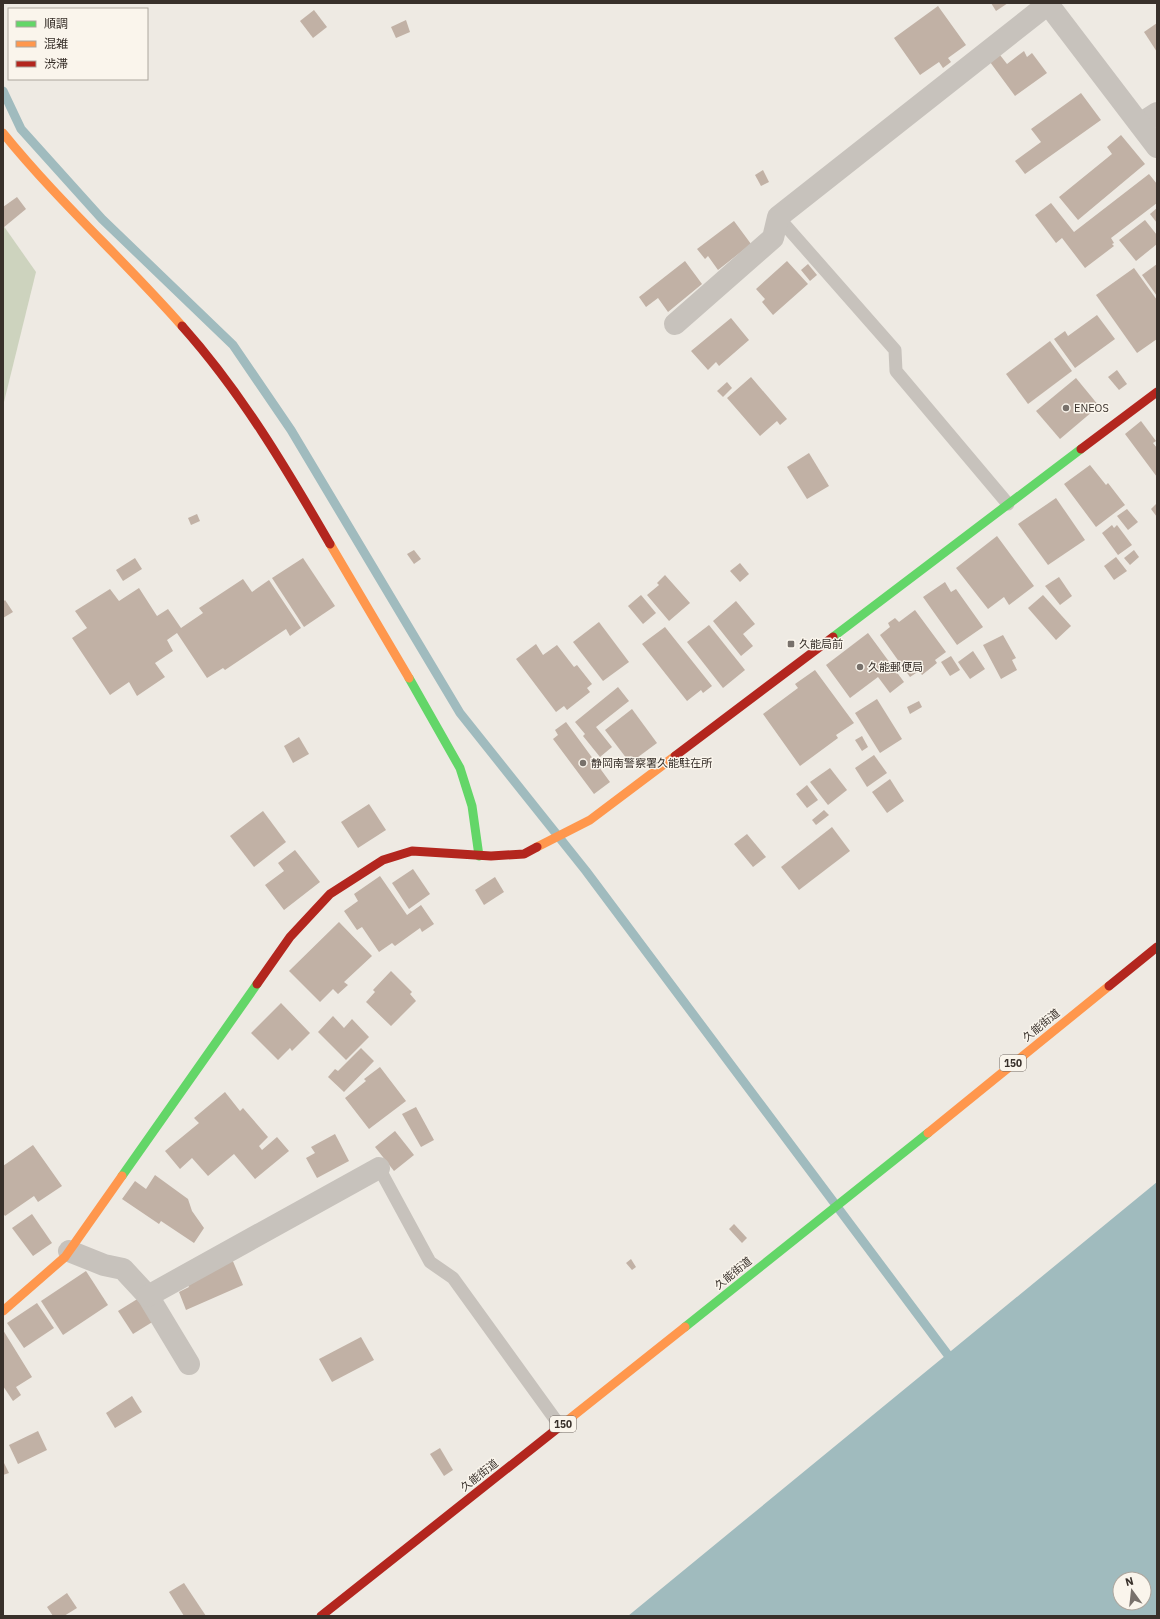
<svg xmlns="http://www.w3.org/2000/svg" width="1160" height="1619" font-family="'IBM Plex Sans','Noto Sans JP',sans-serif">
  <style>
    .green { fill: #cdd3be }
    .water { fill: #a0bbbe; fill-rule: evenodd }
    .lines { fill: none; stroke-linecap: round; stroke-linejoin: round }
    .stream { stroke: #a0bbbe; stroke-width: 9 }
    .building { fill: #c1b1a5 }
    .lane { stroke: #c7c2bc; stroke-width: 13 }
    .street { stroke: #c7c2bc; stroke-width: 22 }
    .fast { stroke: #63d668; stroke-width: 9 }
    .slow { stroke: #ff974d; stroke-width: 9 }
    .jam { stroke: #b3261e; stroke-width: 9 }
    .poi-dot { fill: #78716b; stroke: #faf5ec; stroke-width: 1.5 }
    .labels { text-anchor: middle; stroke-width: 3; stroke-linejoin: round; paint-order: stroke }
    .shield { fill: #faf5ec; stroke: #726b64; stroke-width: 1 }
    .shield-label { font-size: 10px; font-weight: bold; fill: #38302a }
    .poi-label { font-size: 11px; fill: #38302a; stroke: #faf5ec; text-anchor: start }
    .street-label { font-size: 11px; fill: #38302a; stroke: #faf5ec }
  </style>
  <rect width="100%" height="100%" fill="#eeeae3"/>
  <polygon class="green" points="3,225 36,272 3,406"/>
  <path class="water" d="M 1157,1182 L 1157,1616 L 628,1616 ZM 1120,1579 L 1144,1579 L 1144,1603 L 1120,1603 Z"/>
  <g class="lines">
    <polyline class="stream" points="3,91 21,129 102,219 233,345 291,430 460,713 586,871 948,1355"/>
  </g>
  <g class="building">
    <polygon points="991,3 1008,3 996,11"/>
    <polygon points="938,6 966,45 948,58 951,62 943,68 939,62 920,75 894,38"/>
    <polygon points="314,10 327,27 313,38 300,21"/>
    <polygon points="406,20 410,32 396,38 391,27"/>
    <polygon points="1157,23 1157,52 1144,32"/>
    <polygon points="1024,51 1027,57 1032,53 1047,73 1015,96 990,62 1000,55 1007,64"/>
    <polygon points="1081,93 1101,120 1025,174 1015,161 1041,142 1031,129"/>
    <polygon points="1121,135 1145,164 1078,220 1059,197 1112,154 1107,147"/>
    <polygon points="763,170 769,182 761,186 755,175"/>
    <polygon points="1149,174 1157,184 1157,203 1111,238 1114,243 1112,244 1114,246 1085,268 1062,238 1056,243 1035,215 1051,203 1074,232"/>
    <polygon points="17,197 26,209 3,228 3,207"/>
    <polygon points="1157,208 1157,223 1150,214"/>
    <polygon points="1145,220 1157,235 1157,244 1136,261 1119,240"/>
    <polygon points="734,221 751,244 718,270 708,256 705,259 697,249"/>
    <polygon points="685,261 702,284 668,312 658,298 646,307 639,297"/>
    <polygon points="787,261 808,284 773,315 762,302 765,299 756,289"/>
    <polygon points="808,264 817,275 810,281 801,270"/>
    <polygon points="1157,264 1157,296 1142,275"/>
    <polygon points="1134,268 1157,300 1157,339 1137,353 1096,295"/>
    <polygon points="1097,315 1115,339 1075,368 1054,339 1065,331 1068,336"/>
    <polygon points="731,318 749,340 719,366 716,362 708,370 691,351"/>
    <polygon points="1050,341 1072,371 1028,404 1006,374"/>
    <polygon points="1117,370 1127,384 1119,390 1108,377"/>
    <polygon points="751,377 787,419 780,425 777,421 760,436 727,398"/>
    <polygon points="1076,378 1099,406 1060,439 1036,411"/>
    <polygon points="727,382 732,388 723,397 717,391"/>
    <polygon points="1141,421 1156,441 1153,443 1157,448 1157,477 1125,434"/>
    <polygon points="809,453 829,486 807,499 787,467"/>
    <polygon points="1090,465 1106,485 1108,483 1125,505 1096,527 1064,484"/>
    <polygon points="1056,498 1085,540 1048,565 1018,524"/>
    <polygon points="1157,503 1157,517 1151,509"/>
    <polygon points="1127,509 1138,522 1128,530 1117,516"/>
    <polygon points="197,514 200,521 191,525 188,518"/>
    <polygon points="1112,525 1114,528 1117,525 1132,545 1118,555 1102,533"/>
    <polygon points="997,536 1034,586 1009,605 1004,597 988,609 956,568"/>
    <polygon points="414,550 421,559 414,564 407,554"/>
    <polygon points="1134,550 1139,557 1130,565 1124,558"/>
    <polygon points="1116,557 1127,571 1114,580 1104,566"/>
    <polygon points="135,558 142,569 123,581 116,570"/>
    <polygon points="303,558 335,606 304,627 272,578"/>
    <polygon points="740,563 749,574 740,582 730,571"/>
    <polygon points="665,575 690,603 669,621 647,595 659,585 657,583"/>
    <polygon points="1059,577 1072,596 1060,605 1045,586"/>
    <polygon points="243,579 252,592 269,580 301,628 290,636 286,629 225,670 223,668 207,678 177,633 167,640 173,651 155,663 165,677 137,696 129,682 110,695 72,638 87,628 75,611 110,589 119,601 139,588 157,616 168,609 181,628 203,613 199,608"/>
    <polygon points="945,582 951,592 956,589 983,627 957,645 923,597"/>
    <polygon points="641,595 656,613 643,624 628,606"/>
    <polygon points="1043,595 1071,626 1056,640 1028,608"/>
    <polygon points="5,600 13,612 3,618 3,602"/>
    <polygon points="736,601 755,624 743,634 753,646 741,656 713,621"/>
    <polygon points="915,610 946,652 935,660 937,663 922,675 919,671 910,677 880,635 890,627 888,623 895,618 899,622"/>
    <polygon points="599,622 629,662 603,681 573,642"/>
    <polygon points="709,625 745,670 723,688 687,642"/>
    <polygon points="665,627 712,686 703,693 701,690 687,701 642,644"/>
    <polygon points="868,633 904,682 890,693 878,677 850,698 826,665"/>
    <polygon points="1003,635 1016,658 1012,660 1017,670 1001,679 983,645"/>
    <polygon points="536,644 543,655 557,645 574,667 577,665 592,684 587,688 590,692 567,710 564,706 556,712 516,659"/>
    <polygon points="973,651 985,669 970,679 958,662"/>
    <polygon points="951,656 960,670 950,676 941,662"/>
    <polygon points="815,670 854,723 836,735 838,738 800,766 763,714 798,688 795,684"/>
    <polygon points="618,687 629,701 596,727 612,747 600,757 583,736 585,734 575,722"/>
    <polygon points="877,699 902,739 880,753 855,713"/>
    <polygon points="919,701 922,707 910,714 907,707"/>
    <polygon points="632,709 657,743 630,763 605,730"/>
    <polygon points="566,722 610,782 594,794 553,739 558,735 555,730"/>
    <polygon points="862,736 868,747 862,751 855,740"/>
    <polygon points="299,737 309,754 293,763 284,746"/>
    <polygon points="874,755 887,773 867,787 855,768"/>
    <polygon points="830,768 847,790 828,805 810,782"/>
    <polygon points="890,779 904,801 887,813 872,792"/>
    <polygon points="807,785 818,800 807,808 796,794"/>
    <polygon points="369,804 386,830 358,848 341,822"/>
    <polygon points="824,810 829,815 816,825 812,820"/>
    <polygon points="263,811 286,842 254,867 230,836"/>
    <polygon points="832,827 850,851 799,890 781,867"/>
    <polygon points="747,834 766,857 753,867 734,844"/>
    <polygon points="295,850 320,882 284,910 265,885 284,871 278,863"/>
    <polygon points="413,869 430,894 409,909 392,883"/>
    <polygon points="380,876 407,915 421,905 434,924 422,932 420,928 395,946 392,943 379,952 362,927 357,930 344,911 358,901 354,894"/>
    <polygon points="495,877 504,892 484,905 475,890"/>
    <polygon points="339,922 372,956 344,982 348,985 338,994 333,989 320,1002 289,971"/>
    <polygon points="391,971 412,992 410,994 416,1001 391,1026 366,1002 375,992 373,990"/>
    <polygon points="281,1003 310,1033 292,1051 290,1048 278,1060 251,1033"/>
    <polygon points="333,1016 344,1028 352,1019 369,1037 346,1060 318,1032"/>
    <polygon points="361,1048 374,1061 344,1092 328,1077 335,1069 338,1071"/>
    <polygon points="380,1067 406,1101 369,1129 345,1098 366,1081 364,1079"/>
    <polygon points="225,1092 240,1111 243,1108 268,1137 259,1146 262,1150 277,1137 289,1151 255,1179 234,1154 208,1176 192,1158 180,1169 165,1151 199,1123 194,1118"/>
    <polygon points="416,1107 434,1140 421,1147 402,1114"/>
    <polygon points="395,1131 414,1155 394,1171 375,1147"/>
    <polygon points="335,1134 349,1161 317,1178 306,1158 315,1153 311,1147"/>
    <polygon points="33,1145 62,1186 38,1202 34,1196 5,1216 3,1213 3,1166"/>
    <polygon points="155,1175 188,1199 192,1211 204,1228 194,1243 161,1221 159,1224 122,1199 135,1181 146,1189"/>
    <polygon points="32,1214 52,1243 33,1256 12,1228"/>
    <polygon points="734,1224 747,1238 742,1243 729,1229"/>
    <polygon points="232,1259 243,1285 186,1310 179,1292 189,1287 185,1279"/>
    <polygon points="631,1259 636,1267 632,1270 626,1263"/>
    <polygon points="86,1271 108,1305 63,1335 41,1301"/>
    <polygon points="139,1298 154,1321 133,1334 118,1311"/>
    <polygon points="37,1303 54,1328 24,1348 7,1323"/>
    <polygon points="3,1330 32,1377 16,1387 21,1395 13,1401 3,1386"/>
    <polygon points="361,1337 374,1360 332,1382 319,1359"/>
    <polygon points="132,1396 142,1412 115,1428 106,1413"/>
    <polygon points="38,1431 47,1450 18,1464 9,1445"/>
    <polygon points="440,1448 453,1470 444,1476 430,1454"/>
    <polygon points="3,1461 9,1473 3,1475"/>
    <polygon points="184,1583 206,1616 184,1616 169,1592"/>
    <polygon points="67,1593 77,1608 64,1616 53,1616 47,1607"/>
  </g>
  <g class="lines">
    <g class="lane">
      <polyline points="778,217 895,350 896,371 1008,504"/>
      <polyline points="379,1168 430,1262 453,1278 560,1426"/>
    </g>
    <g class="street">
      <polyline points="1140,124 1157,113"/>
      <polyline points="675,324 773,238 778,217 1048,4 1157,147"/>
      <polyline points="69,1251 104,1265 123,1269 148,1296 189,1364"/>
      <polyline points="148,1296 379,1168"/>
    </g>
    <g class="fast">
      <polyline points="833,637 1081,449"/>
      <polyline points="409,678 460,768 472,806 479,856"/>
      <polyline points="122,1176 257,984"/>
      <polyline points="685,1327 928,1133"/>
    </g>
    <g class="slow">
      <path d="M 3,133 C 58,201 124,260 182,326"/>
      <polyline points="330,544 409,678"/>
      <polyline points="537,847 590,820 675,756"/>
      <polyline points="928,1133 1109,986"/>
      <polyline points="3,1311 65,1257 122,1176"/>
      <polyline points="558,1428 685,1327"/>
    </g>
    <g class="jam">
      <path d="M 182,326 C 241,392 286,468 330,544"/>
      <polyline points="1081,449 1157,392"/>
      <polyline points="675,756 833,637"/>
      <polyline points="257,984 290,937 330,894 383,860 412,851 491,856 524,854 537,847"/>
      <polyline points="1109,986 1157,947"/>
      <polyline points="321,1616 558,1428"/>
    </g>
  </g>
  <g class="poi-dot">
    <circle cx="1066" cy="408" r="4"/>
    <rect x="787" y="640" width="8" height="8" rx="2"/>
    <circle cx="860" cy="667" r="4"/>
    <circle cx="583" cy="763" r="4"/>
  </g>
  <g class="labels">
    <g class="shield">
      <rect x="1000" y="1055" width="26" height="16" rx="3"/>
      <rect x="550" y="1416" width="26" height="16" rx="3"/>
    </g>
    <g class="shield-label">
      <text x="1013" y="1067">150</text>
      <text x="563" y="1428">150</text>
    </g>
    <g class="poi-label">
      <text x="1074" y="412">ENEOS</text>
      <text x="799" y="648">久能局前</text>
      <text x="868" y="671">久能郵便局</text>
      <text x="591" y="767">静岡南警察署久能駐在所</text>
    </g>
    <g class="street-label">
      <text transform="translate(1041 1025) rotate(-39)" y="4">久能街道</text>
      <text transform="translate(733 1273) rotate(-39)" y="4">久能街道</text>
      <text transform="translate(479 1475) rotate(-38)" y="4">久能街道</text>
    </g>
  </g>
  <rect width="1160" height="1619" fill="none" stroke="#38302a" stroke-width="8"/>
  <rect x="8" y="8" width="140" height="72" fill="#faf5ec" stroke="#aca69e"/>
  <rect x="16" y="21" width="20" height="6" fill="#63d668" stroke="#aca69e"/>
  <text x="44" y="28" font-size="12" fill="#38302a">順調</text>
  <rect x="16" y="41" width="20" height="6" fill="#ff974d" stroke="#aca69e"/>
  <text x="44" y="48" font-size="12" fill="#38302a">混雑</text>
  <rect x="16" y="61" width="20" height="6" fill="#b3261e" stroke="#aca69e"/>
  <text x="44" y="68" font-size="12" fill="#38302a">渋滞</text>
  <g transform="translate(1132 1591) rotate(345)"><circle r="19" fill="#faf5ec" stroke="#aca69e"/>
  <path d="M0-3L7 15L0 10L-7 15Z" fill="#78716b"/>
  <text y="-6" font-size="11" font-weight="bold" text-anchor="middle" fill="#38302a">N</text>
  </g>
</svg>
